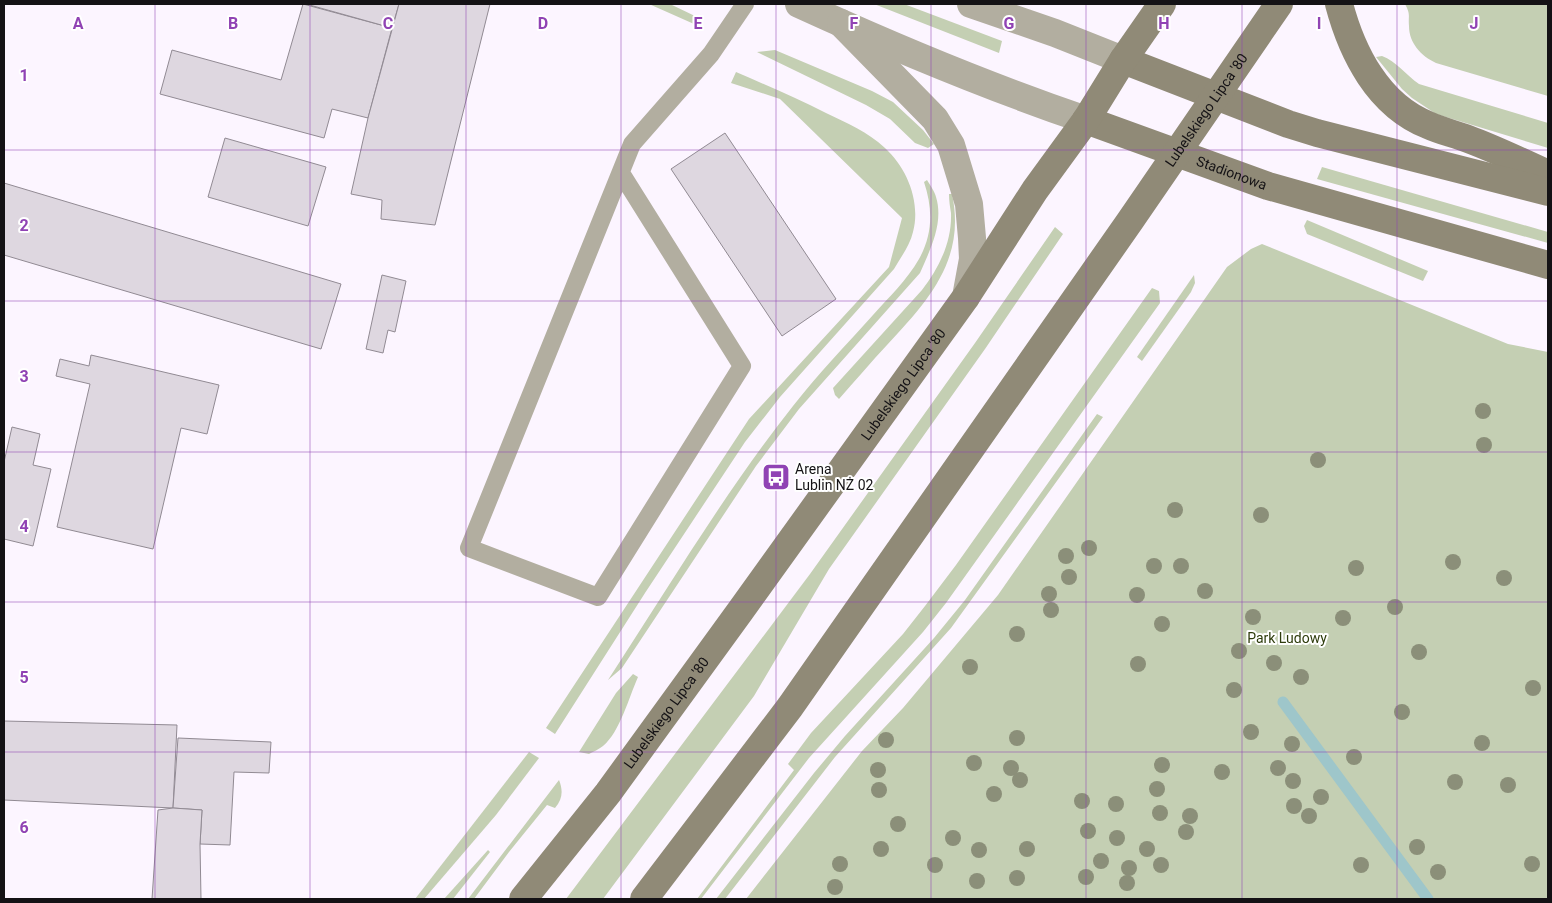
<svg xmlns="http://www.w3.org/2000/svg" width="1552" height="903" font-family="Roboto,sans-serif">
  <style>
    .green { fill: #c4cfb3 }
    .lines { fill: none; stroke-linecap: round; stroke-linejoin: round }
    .stream { stroke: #9ec6ca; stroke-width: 11 }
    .building { fill: #ded7e0; stroke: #918a93 }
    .lane { stroke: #b2aea0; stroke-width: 18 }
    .street { stroke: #b2aea0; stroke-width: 28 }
    .secondary { stroke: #908a77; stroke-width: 28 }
    .tree { fill: #8b8f79 }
    .grid { fill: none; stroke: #9043b4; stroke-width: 1; stroke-opacity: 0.55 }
    .labels { text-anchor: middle; stroke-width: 4; stroke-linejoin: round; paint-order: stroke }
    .street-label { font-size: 14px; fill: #141215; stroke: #fff }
    .poi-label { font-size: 14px; fill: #141215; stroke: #fff; text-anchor: start }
    .park-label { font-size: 14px; fill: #2e3c0c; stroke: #fff }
    .grid-label { font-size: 16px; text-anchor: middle; font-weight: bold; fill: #9043b4; stroke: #fff; stroke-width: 4; stroke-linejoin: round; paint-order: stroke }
  </style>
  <rect width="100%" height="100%" fill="#fcf5ff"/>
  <g class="green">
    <polygon points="649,4 670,4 697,17 703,28"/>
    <polygon points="874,4 904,4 1002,41 999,53"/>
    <path d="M 1405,4 L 1548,4 L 1548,96 L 1436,63 C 1421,56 1409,43 1409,26 C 1408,15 1411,15 1405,4 Z"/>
    <polygon points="775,50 872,91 893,102 923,130 934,144 928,148 915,143 890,119 866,105 757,52"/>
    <path d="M 1382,56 C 1396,61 1406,75 1419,84 L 1548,123 L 1548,148 L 1436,114 L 1412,98 L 1402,89 L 1376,57 Z"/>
    <path d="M 736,72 C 766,85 796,98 826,113 C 847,123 868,132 885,148 C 907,168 921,202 913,232 C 910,245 901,257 894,269 L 780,397 L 745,442 L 645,593 L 555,734 L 546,728 L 749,419 L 889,267 L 902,218 L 780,99 L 731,83 Z"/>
    <polygon points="1322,167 1548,232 1548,243 1317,179"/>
    <path d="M 927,180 C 930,185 935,192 936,197 C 944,223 930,250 920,273 L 799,409 L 756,466 L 622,668 L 608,680 C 668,588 725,492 793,406 C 818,374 846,345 873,315 C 889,297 907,280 919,259 C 933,234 933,209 924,182 Z"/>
    <path d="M 949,194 L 952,194 C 966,259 929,300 887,345 C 871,362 855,381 839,399 L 835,395 L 833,388 L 922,290 C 939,268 952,242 951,213 C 950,207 949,201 949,194 Z"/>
    <polygon points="1307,220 1428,271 1423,281 1307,234 1304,226"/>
    <polygon points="1055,227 1063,234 985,349 829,569 754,696 603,899 566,899 810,574 975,343"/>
    <polygon points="1262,244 1508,344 1548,352 1548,899 746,899 862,751 903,708 998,595 1227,267 1251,249"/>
    <polygon points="1194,275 1195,283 1191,292 1142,361 1137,357"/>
    <polygon points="1152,288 1159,291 1160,303 946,603 923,632 809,758 701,899 697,899 794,770 788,764 811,733 903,634 925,606 956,565"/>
    <polygon points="1097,414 1103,417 951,628 835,757 725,899 716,899 814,773 845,736 934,638 965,600"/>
    <path d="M 633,674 L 638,677 C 629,697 620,732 603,746 C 599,749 593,752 589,754 L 579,752 L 616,693 Z"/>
    <polygon points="529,752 539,758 496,815 424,899 415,899"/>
    <path d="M 559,780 C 563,790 563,799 555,808 L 547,805 L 509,852 L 474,899 L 468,899 Z"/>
    <polygon points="488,850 490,852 453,899 444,899"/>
  </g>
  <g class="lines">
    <polyline class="stream" points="1283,702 1428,899"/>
  </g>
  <g class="building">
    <polygon points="303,4 392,28 368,118 332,109 324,138 160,94 172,50 281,80"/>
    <polygon points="306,4 399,4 392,28"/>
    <polygon points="399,4 490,4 435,225 381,219 382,200 351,194 368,118"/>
    <polygon points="725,133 836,299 782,336 671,169"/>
    <polygon points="225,138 326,167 308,226 208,197"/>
    <polygon points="4,183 341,284 321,349 4,255"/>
    <polygon points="382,275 406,281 395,332 388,330 383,353 366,349"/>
    <polygon points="91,355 219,385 207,434 181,428 153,549 57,527 90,384 56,376 60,359 89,366"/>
    <polygon points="12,427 40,434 33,465 51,469 33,546 4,539 4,462"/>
    <polygon points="4,721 177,725 173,808 4,800"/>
    <polygon points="178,738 271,742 269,773 234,772 230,845 200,844 202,810 173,808"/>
    <polygon points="173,808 202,810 200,844 201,899 152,899 158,810"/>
  </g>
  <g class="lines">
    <polyline class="lane" points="621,173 742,366 598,597 469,548 632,144 711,54 745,4"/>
    <g class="street">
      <path d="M 799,4 C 893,47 989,87 1086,120"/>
      <polyline points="971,4 1055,33 1123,60"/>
      <polyline points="841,23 935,119 951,145 969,204 972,238 973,259 966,297"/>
    </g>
    <g class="secondary">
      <path d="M 1339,4 C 1352,53 1378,105 1428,125 C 1441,131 1455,134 1468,139 C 1495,149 1522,162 1548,174"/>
      <polyline points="1123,60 1288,124 1317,133 1548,192"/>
      <path id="s1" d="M 1086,120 L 1268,186 L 1548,265"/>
      <path id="s2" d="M 523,899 L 608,793 L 741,610 L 966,297 L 1035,190 L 1086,120 L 1123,60 L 1162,4"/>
      <path id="s3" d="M 644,899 L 790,707 L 1130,221 L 1279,4"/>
    </g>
  </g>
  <g class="tree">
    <circle cx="1483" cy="411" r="8"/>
    <circle cx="1484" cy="445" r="8"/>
    <circle cx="1318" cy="460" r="8"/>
    <circle cx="1175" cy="510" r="8"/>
    <circle cx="1261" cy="515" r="8"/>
    <circle cx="1089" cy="548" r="8"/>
    <circle cx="1066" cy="556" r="8"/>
    <circle cx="1453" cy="562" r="8"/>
    <circle cx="1154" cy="566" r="8"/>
    <circle cx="1181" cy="566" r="8"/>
    <circle cx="1356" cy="568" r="8"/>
    <circle cx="1069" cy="577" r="8"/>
    <circle cx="1504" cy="578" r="8"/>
    <circle cx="1205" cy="591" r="8"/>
    <circle cx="1049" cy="594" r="8"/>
    <circle cx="1137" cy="595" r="8"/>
    <circle cx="1395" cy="607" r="8"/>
    <circle cx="1051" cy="610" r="8"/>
    <circle cx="1253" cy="617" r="8"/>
    <circle cx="1343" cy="618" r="8"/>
    <circle cx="1162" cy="624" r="8"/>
    <circle cx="1017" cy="634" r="8"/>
    <circle cx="1239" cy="651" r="8"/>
    <circle cx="1419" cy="652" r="8"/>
    <circle cx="1274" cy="663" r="8"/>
    <circle cx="1138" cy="664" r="8"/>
    <circle cx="970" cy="667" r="8"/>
    <circle cx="1301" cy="677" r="8"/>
    <circle cx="1533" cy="688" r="8"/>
    <circle cx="1234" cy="690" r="8"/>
    <circle cx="1402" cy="712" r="8"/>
    <circle cx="1251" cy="732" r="8"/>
    <circle cx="1017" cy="738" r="8"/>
    <circle cx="886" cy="740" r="8"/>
    <circle cx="1482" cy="743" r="8"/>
    <circle cx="1292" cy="744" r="8"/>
    <circle cx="1354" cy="757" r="8"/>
    <circle cx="974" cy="763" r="8"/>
    <circle cx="1162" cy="765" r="8"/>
    <circle cx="1011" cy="768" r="8"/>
    <circle cx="1278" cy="768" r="8"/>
    <circle cx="878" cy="770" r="8"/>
    <circle cx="1222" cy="772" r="8"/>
    <circle cx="1020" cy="780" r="8"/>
    <circle cx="1293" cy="781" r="8"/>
    <circle cx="1455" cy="782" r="8"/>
    <circle cx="1508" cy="785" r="8"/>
    <circle cx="1157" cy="789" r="8"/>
    <circle cx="879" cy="790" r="8"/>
    <circle cx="994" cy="794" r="8"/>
    <circle cx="1321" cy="797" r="8"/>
    <circle cx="1082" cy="801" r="8"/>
    <circle cx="1116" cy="804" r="8"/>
    <circle cx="1294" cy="806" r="8"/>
    <circle cx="1160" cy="813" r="8"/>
    <circle cx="1190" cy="816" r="8"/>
    <circle cx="1309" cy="816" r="8"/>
    <circle cx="898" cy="824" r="8"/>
    <circle cx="1088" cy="831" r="8"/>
    <circle cx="1186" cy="832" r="8"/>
    <circle cx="953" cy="838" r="8"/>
    <circle cx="1117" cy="838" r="8"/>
    <circle cx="1417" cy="847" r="8"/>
    <circle cx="881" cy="849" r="8"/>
    <circle cx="1027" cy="849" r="8"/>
    <circle cx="1147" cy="849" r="8"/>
    <circle cx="979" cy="850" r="8"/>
    <circle cx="1101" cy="861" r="8"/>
    <circle cx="840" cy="864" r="8"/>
    <circle cx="1532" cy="864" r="8"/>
    <circle cx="935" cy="865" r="8"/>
    <circle cx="1161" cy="865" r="8"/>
    <circle cx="1361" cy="865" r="8"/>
    <circle cx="1129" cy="868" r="8"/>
    <circle cx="1438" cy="872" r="8"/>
    <circle cx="1086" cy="877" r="8"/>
    <circle cx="1017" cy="878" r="8"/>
    <circle cx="977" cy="881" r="8"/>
    <circle cx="1127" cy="883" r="8"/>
    <circle cx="835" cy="887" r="8"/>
  </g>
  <path class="grid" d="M 155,4 L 155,899M 310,4 L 310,899M 466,4 L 466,899M 621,4 L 621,899M 776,4 L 776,899M 931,4 L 931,899M 1086,4 L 1086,899M 1242,4 L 1242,899M 1397,4 L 1397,899M 4,150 L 1548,150M 4,301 L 1548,301M 4,452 L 1548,452M 4,602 L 1548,602M 4,752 L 1548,752"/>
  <defs>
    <symbol id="bus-square" viewBox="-11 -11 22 22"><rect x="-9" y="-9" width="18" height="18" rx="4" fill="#9043b4" stroke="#fff"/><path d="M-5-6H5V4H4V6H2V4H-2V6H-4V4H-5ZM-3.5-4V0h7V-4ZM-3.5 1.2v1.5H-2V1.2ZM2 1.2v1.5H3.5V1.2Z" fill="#fff"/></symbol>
  </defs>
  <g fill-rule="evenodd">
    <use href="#bus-square" x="760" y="461" width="32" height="32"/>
  </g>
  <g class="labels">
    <g class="street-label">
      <text dy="5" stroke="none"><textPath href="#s3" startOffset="969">Lubelskiego Lipca '80</textPath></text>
      <text dy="5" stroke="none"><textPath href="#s1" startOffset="155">Stadionowa</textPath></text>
      <text dy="5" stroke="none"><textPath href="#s2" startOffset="640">Lubelskiego Lipca '80</textPath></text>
      <text dy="5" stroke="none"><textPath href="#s2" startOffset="235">Lubelskiego Lipca '80</textPath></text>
    </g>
    <g class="poi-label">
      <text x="795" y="474">Arena<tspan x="795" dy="16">Lublin NŻ 02</tspan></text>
    </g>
    <g class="park-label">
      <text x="1287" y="643">Park Ludowy</text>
    </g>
  </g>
  <g class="grid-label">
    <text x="78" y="29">A</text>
    <text x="233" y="29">B</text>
    <text x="388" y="29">C</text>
    <text x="543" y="29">D</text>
    <text x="698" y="29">E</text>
    <text x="854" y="29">F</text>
    <text x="1009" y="29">G</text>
    <text x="1164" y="29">H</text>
    <text x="1319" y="29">I</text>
    <text x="1474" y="29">J</text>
    <text x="24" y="81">1</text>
    <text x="24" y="231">2</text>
    <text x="24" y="382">3</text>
    <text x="24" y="532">4</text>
    <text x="24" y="683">5</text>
    <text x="24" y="833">6</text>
  </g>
  <rect width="1552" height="903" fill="none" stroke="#141215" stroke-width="10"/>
</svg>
